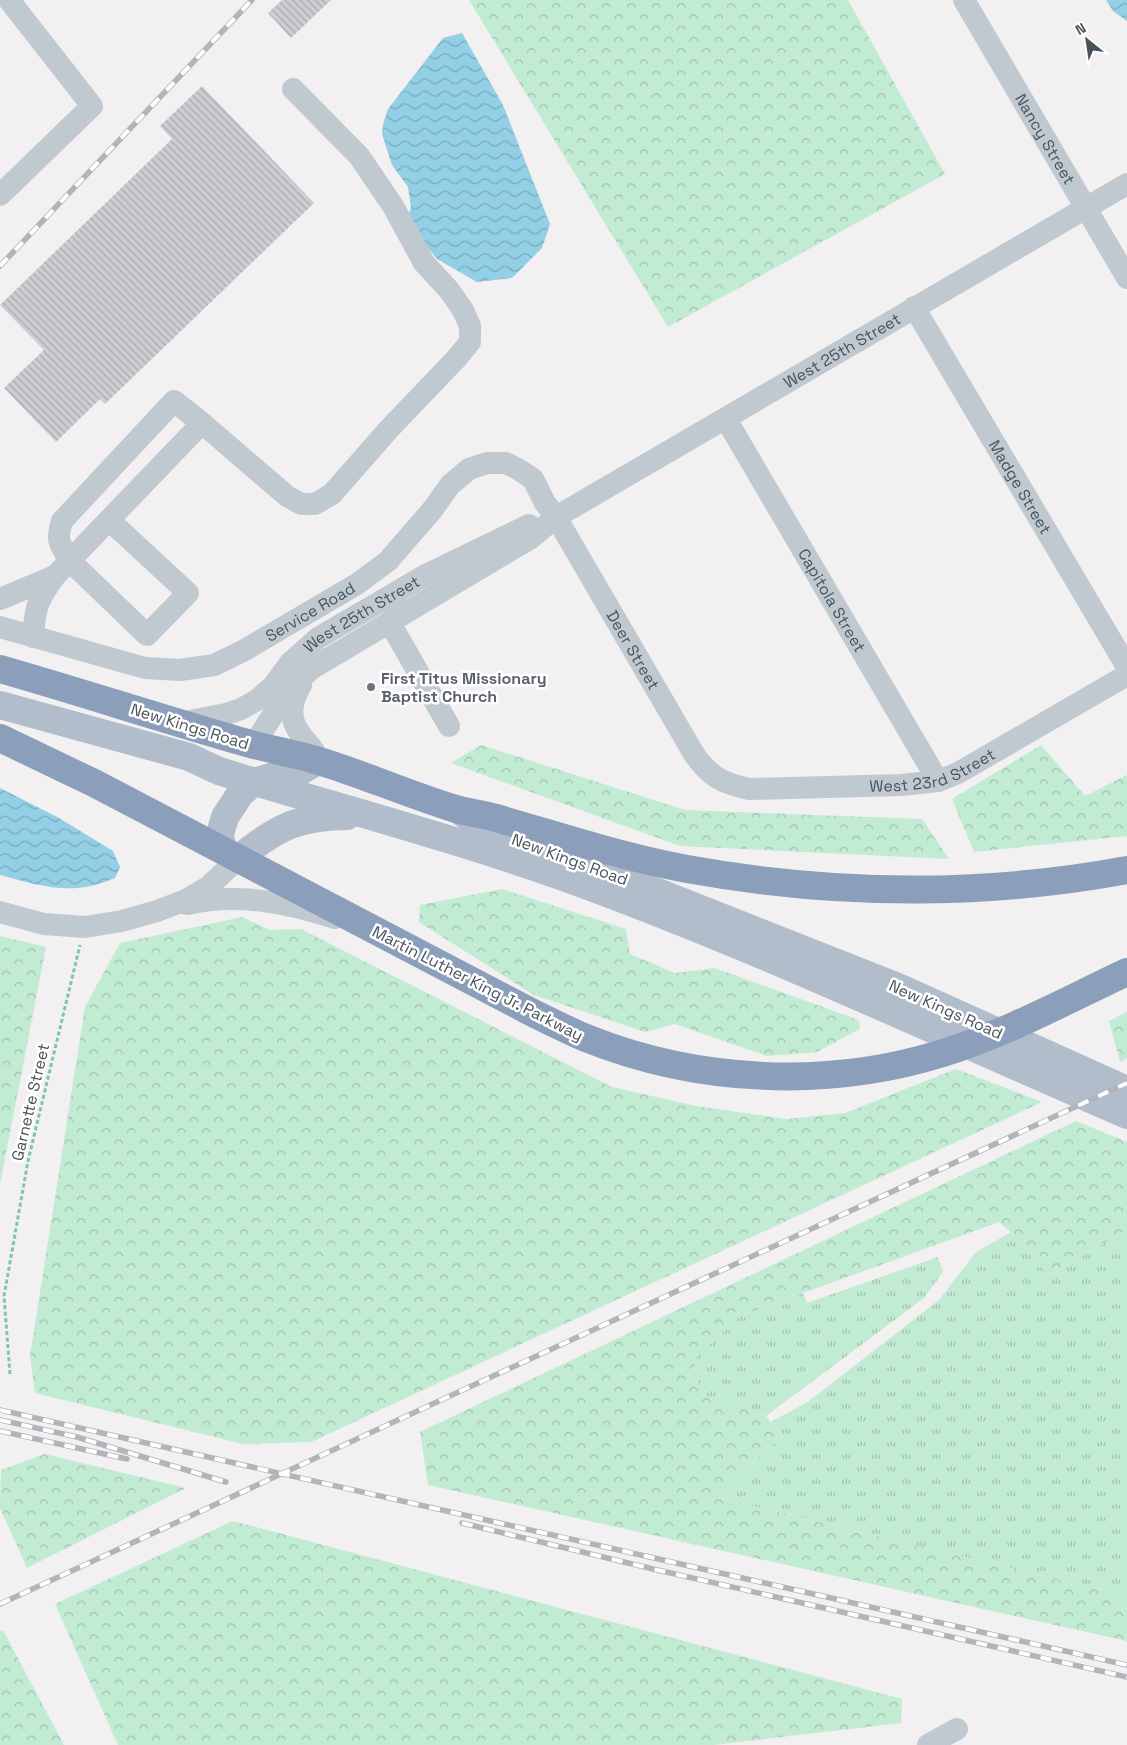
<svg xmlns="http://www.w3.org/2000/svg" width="1127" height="1745" font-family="'Space Grotesk',sans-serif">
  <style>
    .grass { fill: url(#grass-tufts) }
    .forest { fill: url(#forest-crowns) }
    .water { fill: url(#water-waves) }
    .building { fill: url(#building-back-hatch) }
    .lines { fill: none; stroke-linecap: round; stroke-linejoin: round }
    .path { stroke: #7dc7a6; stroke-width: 3; stroke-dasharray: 4 2.5; stroke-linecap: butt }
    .minor { stroke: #c1c9d0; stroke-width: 22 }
    .major { stroke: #b2bdcc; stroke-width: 28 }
    .highway { stroke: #8b9fba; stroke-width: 28 }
    .rail-casing { stroke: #b2b4b9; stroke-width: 5.5 }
    .rail { stroke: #fff; stroke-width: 4; stroke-dasharray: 11; stroke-linecap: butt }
    .worship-dot { fill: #6b7280; stroke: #fff; stroke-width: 2 }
    .labels { text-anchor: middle; stroke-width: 5; stroke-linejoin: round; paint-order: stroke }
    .street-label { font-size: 16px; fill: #49525b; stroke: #fff }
    .worship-label { font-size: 16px; font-weight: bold; fill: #5b616d; stroke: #fff; text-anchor: start }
  </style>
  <defs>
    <pattern id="grass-tufts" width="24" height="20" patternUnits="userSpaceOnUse" patternTransform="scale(1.25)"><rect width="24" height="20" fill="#c2ebd4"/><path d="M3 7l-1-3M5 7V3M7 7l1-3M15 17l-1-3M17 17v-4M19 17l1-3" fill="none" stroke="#a0c1af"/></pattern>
    <pattern id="forest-crowns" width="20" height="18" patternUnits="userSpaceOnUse" patternTransform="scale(1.25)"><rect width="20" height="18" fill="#c2ebd4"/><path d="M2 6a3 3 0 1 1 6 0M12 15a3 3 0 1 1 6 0" fill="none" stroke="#a0c1af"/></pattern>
    <pattern id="water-waves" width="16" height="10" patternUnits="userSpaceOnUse" patternTransform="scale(1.25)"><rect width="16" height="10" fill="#93cfe5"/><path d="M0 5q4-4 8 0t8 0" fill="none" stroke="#7aabbd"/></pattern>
    <pattern id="building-back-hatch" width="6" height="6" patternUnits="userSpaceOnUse" patternTransform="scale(1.25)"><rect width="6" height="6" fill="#cdced4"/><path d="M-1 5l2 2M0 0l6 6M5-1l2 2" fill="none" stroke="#a8aaaf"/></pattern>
  </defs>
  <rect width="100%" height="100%" fill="#f2f0f0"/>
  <g class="grass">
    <polygon points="1127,1229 1127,1596 728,1500 727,1486 782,1437 771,1422 809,1401 939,1300 976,1252 1011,1232 1049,1276"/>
    <polygon points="938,1257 943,1272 924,1298 766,1416 700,1395 694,1359 740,1316 803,1293 807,1303"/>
  </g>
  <g class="forest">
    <polygon points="469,0 848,0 945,174 668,327"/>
    <polygon points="481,745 685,810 922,819 949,859 680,846 451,763"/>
    <polygon points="1041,745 1085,796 1127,775 1127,836 974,852 952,799"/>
    <polygon points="502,889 626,929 630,954 675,973 715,968 859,1020 860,1029 817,1052 767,1056 675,1024 645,1032 534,995 419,922 420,905"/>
    <polygon points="242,917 270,930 301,929 612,1087 696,1106 786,1119 845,1113 956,1069 1042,1102 311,1442 243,1444 35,1393 30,1356 85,1007 120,943"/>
    <polygon points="0,936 46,947 0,1184"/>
    <polygon points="1127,1012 1127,1058 1120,1062 1109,1021"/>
    <polygon points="1076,1121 1127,1142 1127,1229 1049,1276 1011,1232 999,1222 740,1316 694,1360 701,1395 766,1416 782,1437 727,1486 728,1500 1127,1596 1127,1641 428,1485 420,1432"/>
    <polygon points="45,1454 186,1488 27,1568 0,1508 1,1470"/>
    <polygon points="233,1521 902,1699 901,1723 714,1745 118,1745 55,1604"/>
    <polygon points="3,1630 64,1745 0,1745 0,1631"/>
  </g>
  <g class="water">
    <polygon points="1106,0 1127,0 1127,21 1113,11"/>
    <polygon points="462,33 503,105 550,224 542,248 512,278 477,282 437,259 406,221 411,208 408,187 392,165 382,134 383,124 388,109 443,38"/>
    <path d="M 0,788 L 59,818 L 113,851 L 120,867 L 115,878 C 72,897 42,886 0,875 Z"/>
  </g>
  <g class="building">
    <polygon points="282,0 331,0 291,38 268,13"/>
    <polygon points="202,86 314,203 105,404 100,399 56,442 4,388 44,350 0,305 172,139 160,126"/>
  </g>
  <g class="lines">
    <polyline class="path" points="10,1374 4,1296 28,1161 80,945"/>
    <g class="minor">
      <path id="s1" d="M 964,0 L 1127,278"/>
      <polyline points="0,195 92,106 9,0"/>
      <path id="s2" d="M 914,307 L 1127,667"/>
      <path id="s3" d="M 726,419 L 938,781"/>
      <path d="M 109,520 L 188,593 L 147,635 L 70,561 C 59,543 56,541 62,521 L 174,401 L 202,423"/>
      <polyline points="0,599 55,576"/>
      <polyline points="398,611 390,623 449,726"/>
      <path id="s4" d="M 0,627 L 145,668 L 180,670 L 214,665 L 243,651 L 357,584 L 388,561 L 433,509 L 450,485 L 469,469 L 487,463 L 506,463 L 518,469 L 533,479 L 545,503 L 556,517 L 694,754 C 710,777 722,783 749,789 L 902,785 L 938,781 L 958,773 L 1127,675"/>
      <path d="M 33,637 C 35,607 37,601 55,576 L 202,423 L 287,496 L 301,504 L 315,504 L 332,494 L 389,429 L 456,359 L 470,342 L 470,326 L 463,310 L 449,290 L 424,263 L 393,206 L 359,156 L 293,89"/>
      <path d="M 301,685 C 292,700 288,716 299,732 C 306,743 315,748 318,761"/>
      <path id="s5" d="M 180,723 L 226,714 L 241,709 L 257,700 L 273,686 L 290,663 L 318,638 L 424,576 L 529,525"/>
      <path id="s6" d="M 254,745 C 271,717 287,691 311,669 L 531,538 L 556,517 L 1127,184"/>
      <path d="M 187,904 C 237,892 288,903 335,918"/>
      <polyline points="0,912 44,924 85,927 122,921 157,911 186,900 208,887 238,859"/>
      <polyline points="928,1745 957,1729"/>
    </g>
    <g class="major">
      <path d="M 0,705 L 189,757 L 219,771 C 336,807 454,838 569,879 C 759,948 942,1035 1127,1115"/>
      <polyline points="464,814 481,826 617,876 898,987 1127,1090"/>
      <polyline points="222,850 220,834 225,817 240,794 254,782 274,776 299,772 318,761"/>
      <path d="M 238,859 C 277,827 297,817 347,816"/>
    </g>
    <g class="highway">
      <path d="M 0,669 C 80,692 160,718 240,741 C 266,749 293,753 319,761 C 365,775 410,795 456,809 C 469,813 483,814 496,818 C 559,836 622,857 687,869 C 832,895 982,897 1127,870"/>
      <path d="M 0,738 L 94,783 L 531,1012 C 549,1021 567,1030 586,1038 C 698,1083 828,1089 943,1053 C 1007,1033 1067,1000 1127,972"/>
    </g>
    <defs>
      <g id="rail">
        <polyline points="0,266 252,0"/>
        <polyline points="0,1410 1127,1665"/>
        <polyline points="0,1420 77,1437 226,1482"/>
        <polyline points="0,1431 127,1459"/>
        <polyline points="462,1523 653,1569 1127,1677"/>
        <polyline points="0,1604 1127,1083"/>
      </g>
    </defs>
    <use href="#rail" class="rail-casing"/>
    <use href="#rail" class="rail"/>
  </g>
  <circle class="worship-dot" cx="371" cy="687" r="5"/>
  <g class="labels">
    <g class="street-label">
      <text dy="6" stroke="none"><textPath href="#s1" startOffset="161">Nancy Street</textPath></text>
      <text dy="6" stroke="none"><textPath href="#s6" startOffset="715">West 25th Street</textPath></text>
      <text dy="6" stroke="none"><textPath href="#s2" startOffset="209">Madge Street</textPath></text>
      <text dy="6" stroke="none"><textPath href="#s3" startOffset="210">Capitola Street</textPath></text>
      <text dy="6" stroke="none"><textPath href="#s4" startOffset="330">Service Road</textPath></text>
      <text dy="6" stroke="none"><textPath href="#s5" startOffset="218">West 25th Street</textPath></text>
      <text dy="6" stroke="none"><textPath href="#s4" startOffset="814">Deer Street</textPath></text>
      <text transform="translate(190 726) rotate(17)" y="6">New Kings Road</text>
      <text dy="6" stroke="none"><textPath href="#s4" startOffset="1188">West 23rd Street</textPath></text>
      <text transform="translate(570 859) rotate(20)" y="6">New Kings Road</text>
      <text transform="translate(478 983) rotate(27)" y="6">Martin Luther King Jr. Parkway</text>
      <text transform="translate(946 1009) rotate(24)" y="6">New Kings Road</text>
      <text transform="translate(30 1102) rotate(-77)" y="6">Garnette Street</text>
    </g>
    <g class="worship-label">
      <text x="381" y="684">First Titus Missionary<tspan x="381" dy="18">Baptist Church</tspan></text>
    </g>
  </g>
  <g transform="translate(1087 40) rotate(330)" stroke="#ffffff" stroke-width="4" paint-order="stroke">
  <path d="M0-4L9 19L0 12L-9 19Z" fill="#49525b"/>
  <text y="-8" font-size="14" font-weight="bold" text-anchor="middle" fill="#49525b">N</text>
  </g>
</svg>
